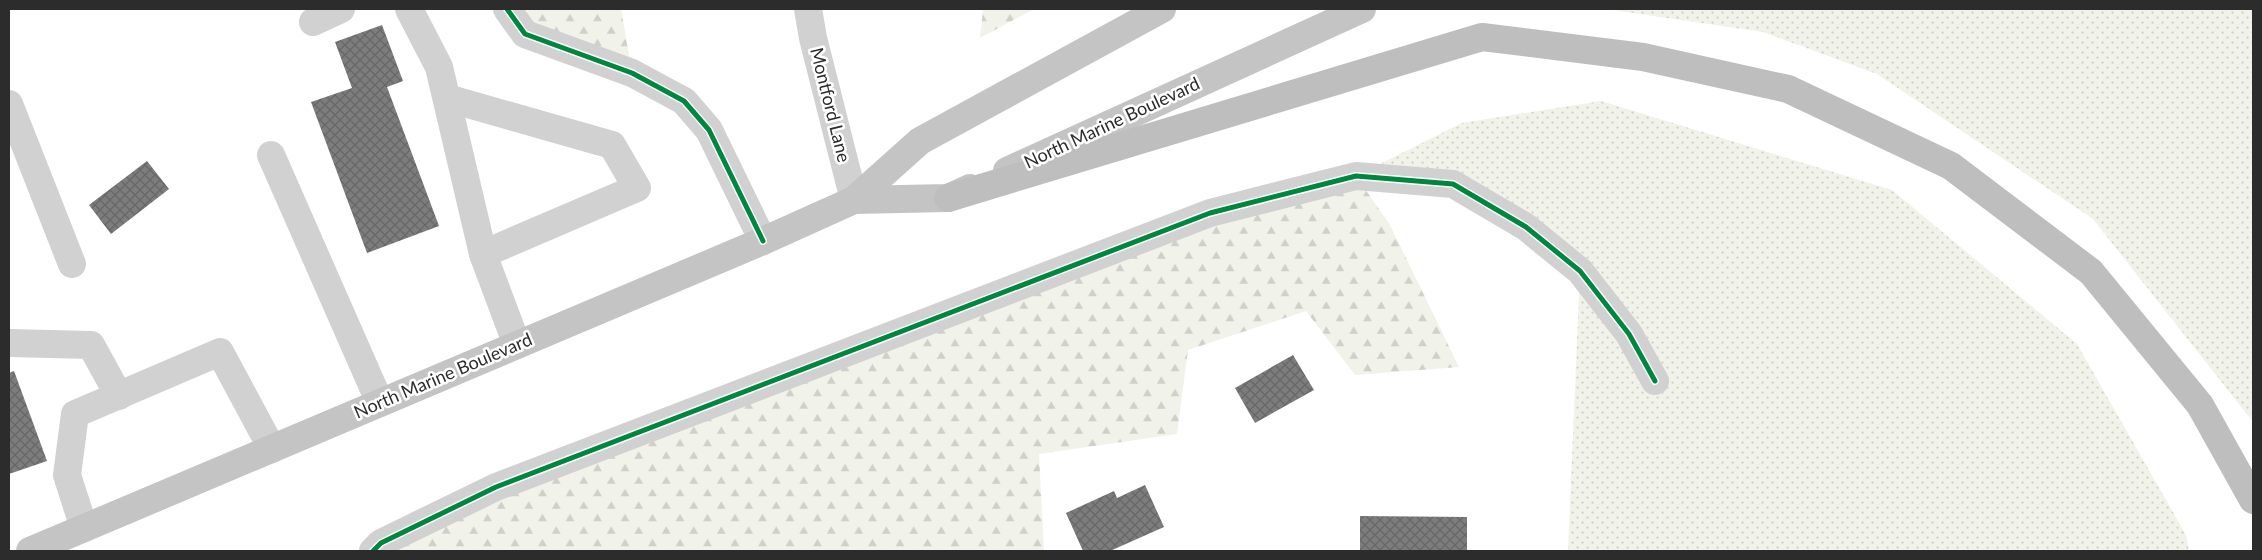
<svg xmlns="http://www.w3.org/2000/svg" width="2262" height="560" font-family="Lato,sans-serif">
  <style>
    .grass { fill: url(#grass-dots) }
    .forest { fill: url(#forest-firs) }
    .building { fill: url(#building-cross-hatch) }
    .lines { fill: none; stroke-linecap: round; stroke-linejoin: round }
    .minor { stroke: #d1d1d1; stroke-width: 28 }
    .major { stroke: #c4c4c4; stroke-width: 28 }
    .highway { stroke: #bebebe; stroke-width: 28 }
    .cycleway-casing { stroke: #fff; stroke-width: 8 }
    .cycleway { stroke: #00873e; stroke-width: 5 }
    .labels { text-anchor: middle; stroke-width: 5; stroke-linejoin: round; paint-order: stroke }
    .street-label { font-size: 18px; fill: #2c2c2c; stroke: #fff }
  </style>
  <defs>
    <pattern id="grass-dots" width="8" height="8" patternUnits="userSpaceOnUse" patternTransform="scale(1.25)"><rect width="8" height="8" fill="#f1f3ea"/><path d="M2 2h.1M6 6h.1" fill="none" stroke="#cfd0c9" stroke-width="1.8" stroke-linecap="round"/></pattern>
    <pattern id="forest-firs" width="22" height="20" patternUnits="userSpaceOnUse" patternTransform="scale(1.25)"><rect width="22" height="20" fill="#f1f3ea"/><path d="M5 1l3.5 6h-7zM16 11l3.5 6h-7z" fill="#cfd0c9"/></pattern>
    <pattern id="building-cross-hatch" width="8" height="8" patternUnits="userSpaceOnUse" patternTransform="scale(1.25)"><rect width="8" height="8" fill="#7d7d7d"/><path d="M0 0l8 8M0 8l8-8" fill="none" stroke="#676767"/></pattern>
  </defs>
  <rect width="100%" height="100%" fill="#fff"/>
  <g class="grass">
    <polygon points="1606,9 2253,9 2253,422 2093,219 1877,74 1763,32"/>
    <polygon points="1601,101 1892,190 2077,344 2186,535 2189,551 1568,551 1580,271 1453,184 1356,176 1462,123"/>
  </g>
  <g class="forest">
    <polygon points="507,9 621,9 632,73"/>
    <polygon points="983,9 1034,9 980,38"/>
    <polygon points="1356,176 1390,225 1459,367 1355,375 1306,311 1188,350 1177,434 1039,454 1044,551 373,551 1210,213"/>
  </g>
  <g class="building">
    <polygon points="382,25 403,81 387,87 439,226 367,253 311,102 352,88 335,42"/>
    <polygon points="147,161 169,189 111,234 89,205"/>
    <polygon points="1293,355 1314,390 1255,423 1235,388"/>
    <polygon points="14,371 47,461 9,474 9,373"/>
    <polygon points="1145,485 1164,527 1110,551 1083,551 1066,513 1114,491 1117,498"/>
    <polygon points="1360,516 1467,517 1467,551 1360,551"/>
  </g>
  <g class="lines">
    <g class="minor">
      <polyline points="409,9 439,67 483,254 517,345"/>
      <polyline points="507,9 525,34 632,73 684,101 709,130 763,241"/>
      <polyline points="808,9 813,38 854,200"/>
      <polyline points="313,22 341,9"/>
      <polyline points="447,98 612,145 637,188 483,254"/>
      <polyline points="9,104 72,264"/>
      <polyline points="271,155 380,403"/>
      <polyline points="9,343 91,345 119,396"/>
      <polyline points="84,528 67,475 75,414 220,352 272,449"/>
      <polyline points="373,551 381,543 496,487 1210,213 1356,176 1453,184 1526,227 1580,271 1629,334 1655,381"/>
    </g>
    <g class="major">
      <polyline points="1007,171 1362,9"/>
      <polyline points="854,200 948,198 970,188"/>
      <polyline points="30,551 763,241 854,200 920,141 1162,9"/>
    </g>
    <polyline class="highway" points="948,198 1482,37 1643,57 1788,89 1951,166 2091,272 2200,405 2253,500"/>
    <defs>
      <g id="cycleway">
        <polyline points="507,9 525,34 632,73 684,101 709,130 763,241"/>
        <polyline points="373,551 381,543 496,487 1210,213 1356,176 1453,184 1526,227 1580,271 1629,334 1655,381"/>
      </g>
    </defs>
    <use href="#cycleway" class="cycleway-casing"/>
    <use href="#cycleway" class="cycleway"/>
  </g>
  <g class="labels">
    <g class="street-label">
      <text transform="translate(830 105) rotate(76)" y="6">Montford Lane</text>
      <text transform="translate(1112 123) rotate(-25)" y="6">North Marine Boulevard</text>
      <text transform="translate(443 376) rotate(-23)" y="6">North Marine Boulevard</text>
    </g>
  </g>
  <rect width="2262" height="560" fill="none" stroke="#2c2c2c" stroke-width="20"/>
</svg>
